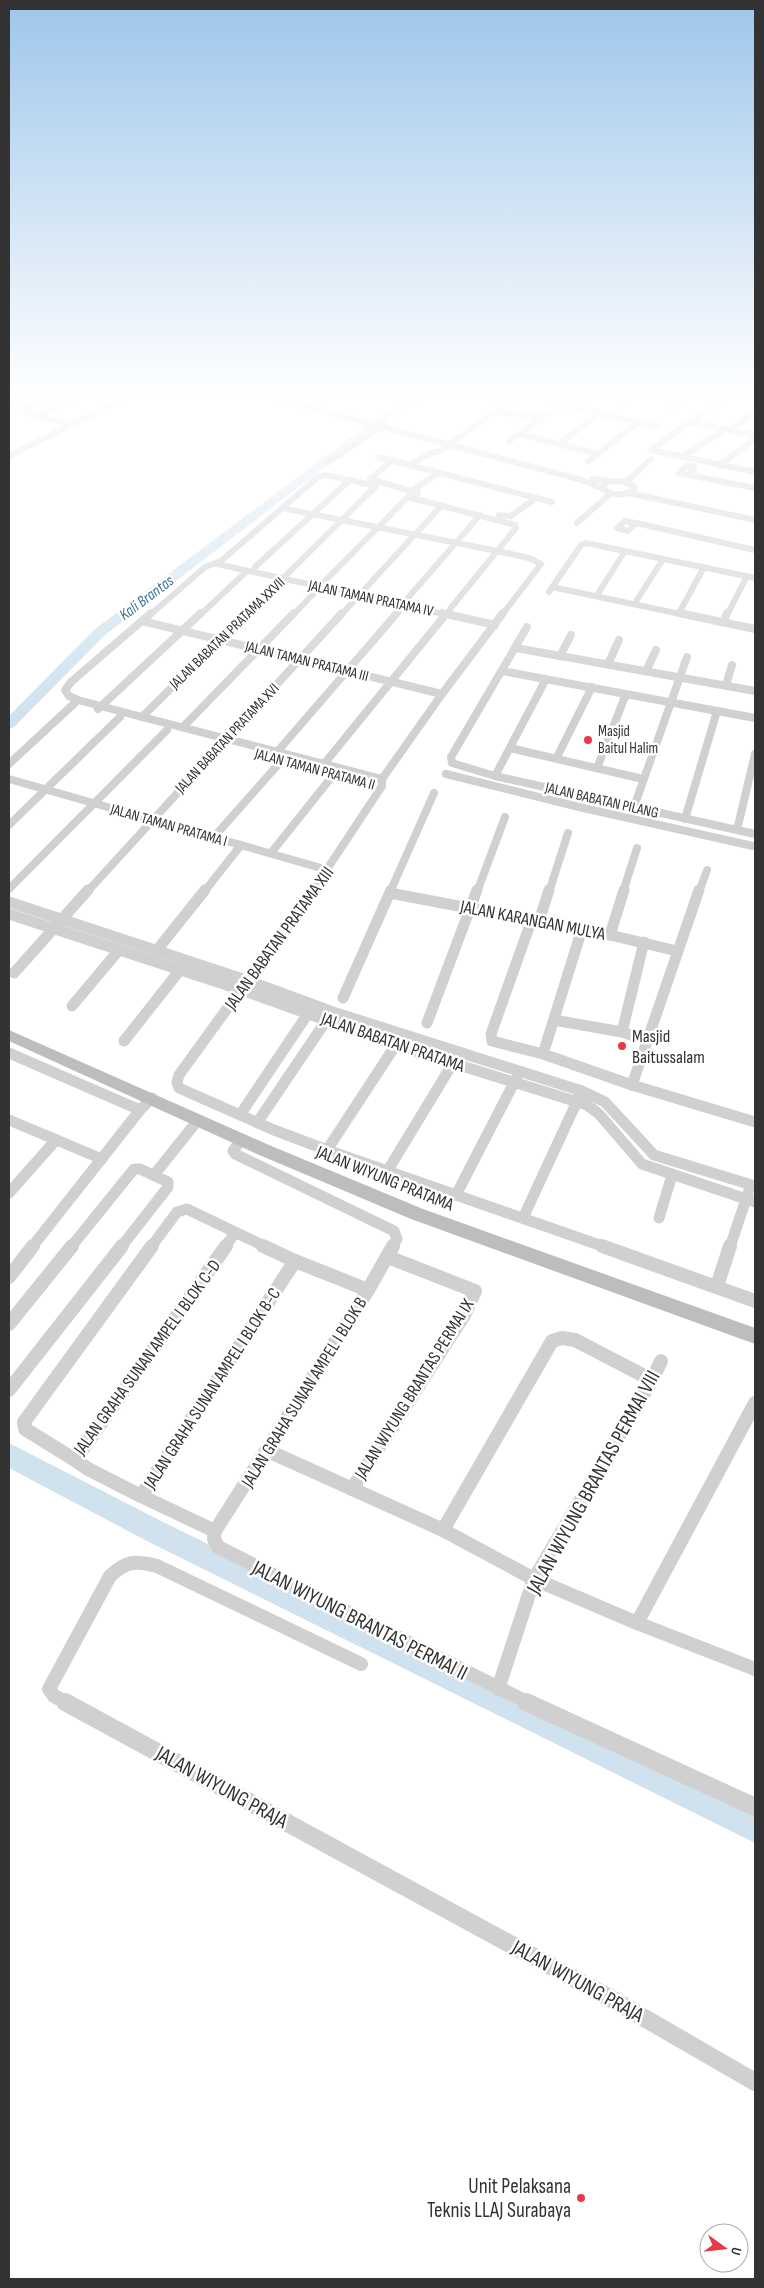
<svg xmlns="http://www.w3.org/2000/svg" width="764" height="2288" font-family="'Sofia Sans Condensed',sans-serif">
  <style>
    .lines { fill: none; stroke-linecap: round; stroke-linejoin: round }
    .river { fill: #cfe2ee; fill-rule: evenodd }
    .street-far4 { stroke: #d0d0d0; stroke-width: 6 }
    .street-far3 { stroke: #d0d0d0; stroke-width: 8 }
    .street-far2 { stroke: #d0d0d0; stroke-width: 11 }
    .street-far1 { stroke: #d0d0d0; stroke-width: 14 }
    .street { stroke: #d0d0d0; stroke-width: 18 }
    .secondary { fill: #bdbdbd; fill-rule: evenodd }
    .poi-dot { fill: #e63946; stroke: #fff; stroke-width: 2 }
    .labels { text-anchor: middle; stroke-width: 5; stroke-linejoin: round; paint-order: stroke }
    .far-street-label { font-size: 15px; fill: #333; stroke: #fff }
    .far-poi-label { font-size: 15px; fill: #333; stroke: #fff; text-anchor: start }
    .far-water-label { font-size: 16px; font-style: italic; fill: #3f7597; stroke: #fff }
    .street-label { font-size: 18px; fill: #333; stroke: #fff }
    .poi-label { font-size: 18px; fill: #333; stroke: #fff; text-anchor: start }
    .near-street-label { font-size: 21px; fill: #333; stroke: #fff }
    .near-poi-label { font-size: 21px; fill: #333; stroke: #fff; text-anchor: end }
  </style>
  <rect width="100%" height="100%" fill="#fff"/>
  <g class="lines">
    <g class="river">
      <polygon points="410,398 422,398 363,438 105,635 14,727 9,729 9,716 95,629 355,434"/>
      <polygon points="9,1443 165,1523 755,1812 755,1843 147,1541 9,1468"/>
    </g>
    <g class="street-far4">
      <polyline points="274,398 582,480 603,489"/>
      <polyline points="724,398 651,450 755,472"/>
      <polyline points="623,401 626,398"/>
      <polyline points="9,403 19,398"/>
      <polyline points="561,404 658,427"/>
      <polyline points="9,408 70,425"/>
      <polyline points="20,411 47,398"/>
      <polyline points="497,411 542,418"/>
      <polyline points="669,411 681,398"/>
      <polyline points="38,416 74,398"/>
      <polyline points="691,422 755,435"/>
      <polyline points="734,428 755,412"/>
      <polyline points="519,434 598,454"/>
      <polyline points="509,441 570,398"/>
      <polyline points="559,444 600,413"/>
      <polyline points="9,456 124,398"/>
      <polyline points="378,457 552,502"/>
      <polyline points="682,457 726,429"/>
      <polyline points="392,460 370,479 418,493"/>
      <polyline points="588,462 638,422"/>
      <polyline points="327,463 384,425"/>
      <polyline points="411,465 428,454 440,451 514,398"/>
      <polyline points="719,465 755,439"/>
      <polygon points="686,466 693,466 694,469 689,475 679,473"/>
      <polyline points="689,475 755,488"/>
      <polyline points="592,479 611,481"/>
      <path d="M 621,481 L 634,486 L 634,490 C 623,496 611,497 602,487 L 607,482 Z"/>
      <polyline points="626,482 651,459"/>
      <polyline points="411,491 439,473"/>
      <polyline points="629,493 755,520"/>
      <polyline points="282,508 497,551 529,558 541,564 502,615"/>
      <polyline points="499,515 511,516 536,498"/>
      <polygon points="625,521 636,523 628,531 617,528"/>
      <polyline points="577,523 611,493"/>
      <polyline points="636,523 755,550"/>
      <polyline points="217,564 448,615"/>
      <polyline points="255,567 350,480"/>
      <polyline points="324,582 408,497 515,525 516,528 450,609"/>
      <polyline points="552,587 685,615"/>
      <polyline points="549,592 581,545 586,543 755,578"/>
      <polyline points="599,592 625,551"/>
      <polyline points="407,599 480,515"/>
      <polyline points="637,600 663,559"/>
      <polyline points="679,613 704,567"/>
      <polyline points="150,615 205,567 221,561 318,477 325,475 376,486 246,615"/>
      <polyline points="200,615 247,571"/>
      <polyline points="293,615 320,587"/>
      <polyline points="341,615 442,505"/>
      <polyline points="396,615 404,605"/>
      <polyline points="727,615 747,576"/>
    </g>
    <g class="street-far3">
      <polyline points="442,613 495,625"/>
      <polyline points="679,613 755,629"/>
      <polyline points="725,618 727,613"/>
      <polyline points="142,621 442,694"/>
      <polyline points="527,627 451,757 452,763 495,776 755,834"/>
      <polyline points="516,648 755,691"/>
      <polyline points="560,656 571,635"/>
      <polyline points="608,664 619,640"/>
      <polyline points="502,671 755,718"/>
      <polyline points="646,671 656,650"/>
      <polyline points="726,685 732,665"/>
      <polyline points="98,709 201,613"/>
      <polyline points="142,717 382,779"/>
      <polyline points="142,717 78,700 69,696 65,690 71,682 151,613"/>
      <polyline points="142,717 247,613"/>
      <polyline points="183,727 294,613"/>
      <polyline points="510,748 643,779"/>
      <polyline points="277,752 397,613"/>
      <polyline points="557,757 592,687"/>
      <polyline points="9,764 78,700"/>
      <polyline points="324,764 446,614"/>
      <polyline points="597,768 626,694"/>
      <polyline points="446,774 579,807 753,846"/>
      <polyline points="495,776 546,679"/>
      <polyline points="9,779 328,870"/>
      <polyline points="382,784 382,779 442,694 503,613"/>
      <polyline points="634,807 687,657"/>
      <polyline points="685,819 717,711"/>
      <polyline points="9,825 120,717"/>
      <polyline points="737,830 755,754"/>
      <polyline points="214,837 282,760"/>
      <polyline points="271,853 334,774"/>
      <polyline points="9,889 167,730"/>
      <polyline points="87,892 342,613"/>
      <polyline points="204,892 241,845"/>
      <polyline points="312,892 382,786"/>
      <polyline points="390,892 434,793"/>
      <polyline points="477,892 505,817"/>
      <polyline points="549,892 568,833"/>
      <polyline points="623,892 637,848"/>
      <polyline points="699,892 707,870"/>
    </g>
    <g class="street-far2">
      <polyline points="313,890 179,1075 177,1082 179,1088 274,1130 327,1150 605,1247"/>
      <polyline points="390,893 610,935 677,951"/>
      <polyline points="9,902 249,981 333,1012 582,1091 605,1102 654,1155 755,1186"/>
      <polyline points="9,914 242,990 395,1045 587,1105 599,1114 642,1164 755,1202"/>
      <polyline points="532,919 491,1034 492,1041 543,1054 632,1085 755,1122"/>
      <polyline points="539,921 549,890"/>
      <polyline points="610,935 624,890"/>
      <polyline points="157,950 205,890"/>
      <polyline points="14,973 88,890"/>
      <polyline points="343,998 391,890"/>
      <polyline points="72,1006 119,950"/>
      <polyline points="554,1020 622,1032 646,1040"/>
      <polyline points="427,1023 477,890"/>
      <polyline points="622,1032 644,942"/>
      <polyline points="124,1041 180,970"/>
      <polyline points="9,1053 140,1110"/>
      <polyline points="543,1054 582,929"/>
      <polyline points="632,1085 699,890"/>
      <polyline points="240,1115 311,1009"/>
      <polyline points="9,1120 102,1159"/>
      <polyline points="257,1123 330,1015"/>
      <polyline points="241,1140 233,1151 235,1154 394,1231 397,1239 392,1247"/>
      <polyline points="327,1150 399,1040"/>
      <polyline points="388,1170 456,1058"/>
      <polyline points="154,1175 198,1120"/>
      <polyline points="9,1193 55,1141"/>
      <polyline points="456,1195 517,1077"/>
      <polyline points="523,1218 580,1095"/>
      <polyline points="659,1218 672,1175"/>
      <polyline points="32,1247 140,1110 152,1098"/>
      <polyline points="71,1247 134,1169 140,1169 168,1182 168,1187 121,1247"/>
      <polyline points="151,1247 177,1212 187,1209 266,1247"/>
      <polyline points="225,1247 235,1233"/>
      <polyline points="730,1247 748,1193"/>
    </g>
    <g class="street-far1">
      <polyline points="152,1246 24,1422 25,1429 75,1460 226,1246"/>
      <polyline points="263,1246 295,1261 368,1290"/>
      <polyline points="393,1246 368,1290 215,1531 214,1539 218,1547 529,1703"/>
      <polyline points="602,1246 755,1301"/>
      <polyline points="9,1277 33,1246"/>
      <polyline points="717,1286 730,1246"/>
      <polyline points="9,1324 72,1246"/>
      <polyline points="9,1390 122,1246"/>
      <polyline points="266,1450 443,1530 534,1579 637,1623 755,1669"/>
      <polyline points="75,1460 88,1469 141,1496"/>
      <polyline points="352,1489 464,1315 475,1291 388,1257"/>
      <polyline points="443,1530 552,1341 562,1338 575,1340 652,1380"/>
      <polyline points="215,1531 141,1496 295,1261"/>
      <polyline points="637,1623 755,1403"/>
      <polyline points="498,1689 534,1579 652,1380 661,1361"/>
      <path d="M 67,1703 L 54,1696 L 49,1689 L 110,1576 C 126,1561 136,1560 157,1566 L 361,1664"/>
    </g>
    <g class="street">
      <polyline points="65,1702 615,2001 755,2082"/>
      <polyline points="526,1702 755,1807"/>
    </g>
    <polygon class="secondary" points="9,1030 269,1145 423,1209 755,1328 755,1344 411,1219 257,1154 9,1041"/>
  </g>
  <linearGradient id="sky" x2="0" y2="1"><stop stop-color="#9ec6ea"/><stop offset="0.55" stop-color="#fff"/><stop offset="1" stop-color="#fff" stop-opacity="0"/></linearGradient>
  <rect width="764" height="718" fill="url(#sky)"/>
  <g class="poi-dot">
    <circle cx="588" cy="740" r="5"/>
    <circle cx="622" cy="1046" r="5"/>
    <circle cx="581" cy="2198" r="5"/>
  </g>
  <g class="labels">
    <g class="far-street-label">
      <text transform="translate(371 598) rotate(12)" y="5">JALAN TAMAN PRATAMA IV</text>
      <text transform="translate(227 633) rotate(-44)" y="5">JALAN BABATAN PRATAMA XXVII</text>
      <text transform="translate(307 661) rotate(14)" y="5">JALAN TAMAN PRATAMA III</text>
      <text transform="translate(227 738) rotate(-47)" y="5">JALAN BABATAN PRATAMA XVI</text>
      <text transform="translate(315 769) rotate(15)" y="5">JALAN TAMAN PRATAMA II</text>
      <text transform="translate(602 800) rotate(13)" y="5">JALAN BABATAN PILANG</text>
      <text transform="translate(169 825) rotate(16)" y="5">JALAN TAMAN PRATAMA I</text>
    </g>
    <g class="far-poi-label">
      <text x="598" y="736">Masjid<tspan x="598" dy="17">Baitul Halim</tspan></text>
    </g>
    <g class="far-water-label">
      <text transform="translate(146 597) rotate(-37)" y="6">Kali Brantas</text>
    </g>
    <g class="street-label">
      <text transform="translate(533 920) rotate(11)" y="6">JALAN KARANGAN MULYA</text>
      <text transform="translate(279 938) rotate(-54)" y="6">JALAN BABATAN PRATAMA XIII</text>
      <text transform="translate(393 1042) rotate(19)" y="6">JALAN BABATAN PRATAMA</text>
      <text transform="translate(385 1178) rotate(22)" y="6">JALAN WIYUNG PRATAMA</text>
      <text transform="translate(147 1357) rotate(-54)" y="6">JALAN GRAHA SUNAN AMPEL I BLOK C-D</text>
      <text transform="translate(212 1388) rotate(-57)" y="6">JALAN GRAHA SUNAN AMPEL I BLOK B-C</text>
      <text transform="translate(414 1389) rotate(-58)" y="6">JALAN WIYUNG BRANTAS PERMAI IX</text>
      <text transform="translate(304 1392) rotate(-58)" y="6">JALAN GRAHA SUNAN AMPEL I BLOK B</text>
    </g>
    <g class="poi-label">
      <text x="632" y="1042">Masjid<tspan x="632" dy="21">Baitussalam</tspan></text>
    </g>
    <g class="near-street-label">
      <text transform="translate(593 1482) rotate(-61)" y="7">JALAN WIYUNG BRANTAS PERMAI VIII</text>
      <text transform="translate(360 1620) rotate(27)" y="7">JALAN WIYUNG BRANTAS PERMAI II</text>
      <text transform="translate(222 1787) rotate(29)" y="7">JALAN WIYUNG PRAJA</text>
      <text transform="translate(578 1981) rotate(29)" y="7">JALAN WIYUNG PRAJA</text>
    </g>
    <g class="near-poi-label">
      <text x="571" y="2193">Unit Pelaksana<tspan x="571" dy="24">Teknis LLAJ Surabaya</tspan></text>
    </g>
  </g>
  <rect width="764" height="2288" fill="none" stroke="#333333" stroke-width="20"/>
  <g transform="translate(724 2248) rotate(105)"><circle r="24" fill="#ffffff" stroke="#adadad"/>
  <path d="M0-4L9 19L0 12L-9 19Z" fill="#e63946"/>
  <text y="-8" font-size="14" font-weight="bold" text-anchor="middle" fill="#333333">U</text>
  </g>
</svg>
